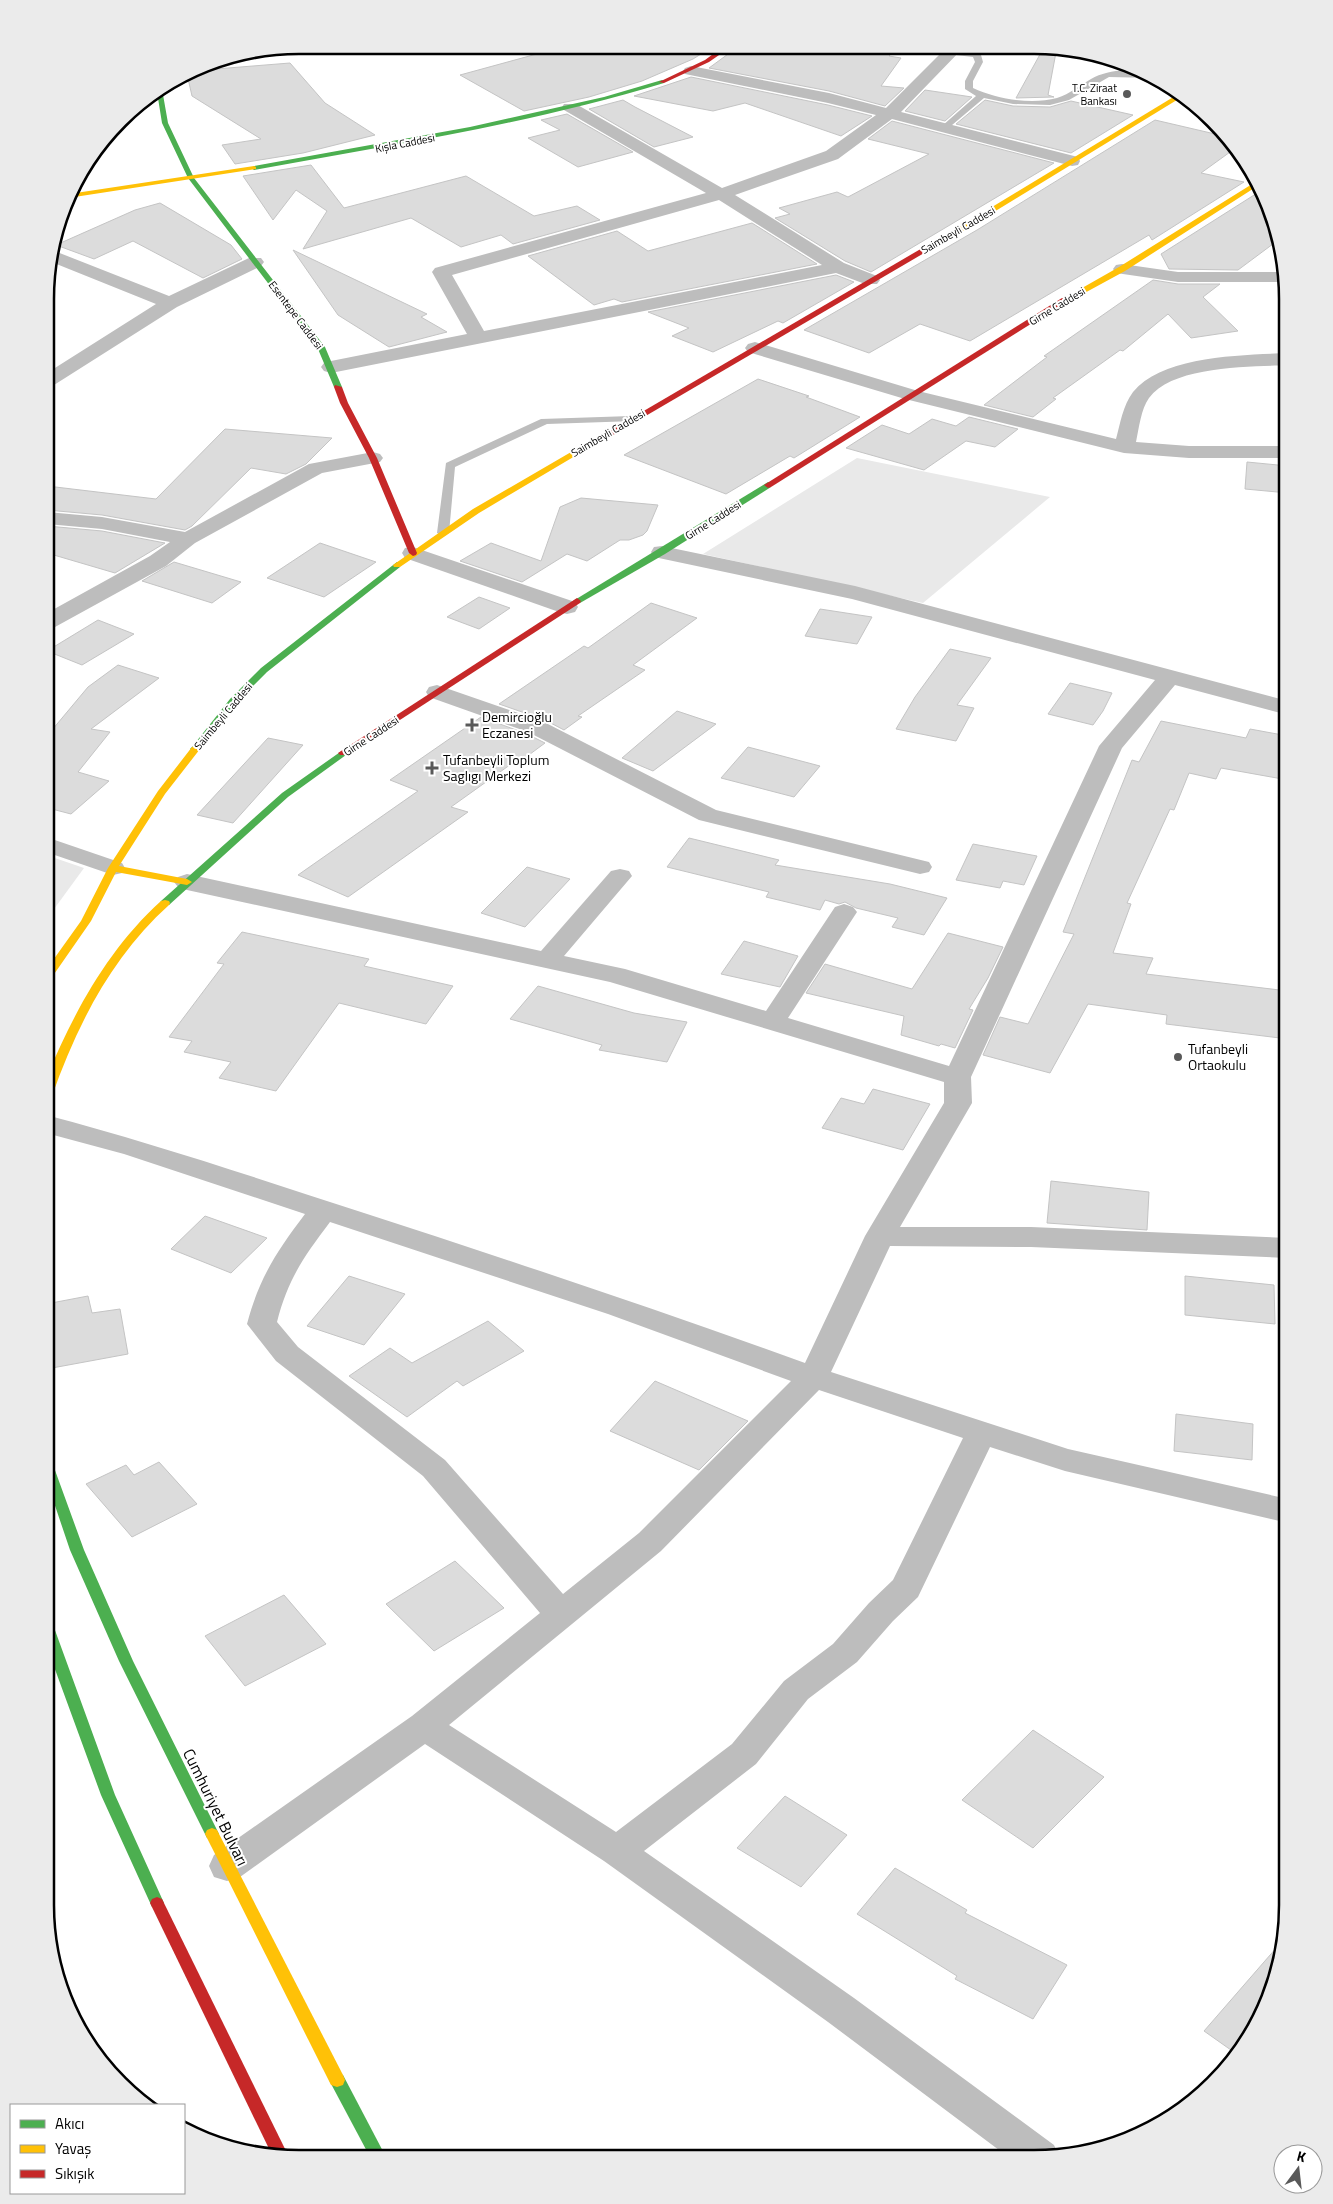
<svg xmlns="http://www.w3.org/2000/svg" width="1333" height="2204" font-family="'Titillium Web',sans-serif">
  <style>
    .green { fill: #e9e9e9 }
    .building { fill: #dcdcdc; stroke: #c4c4c4 }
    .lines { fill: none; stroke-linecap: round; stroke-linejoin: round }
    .lane { fill: #bdbdbd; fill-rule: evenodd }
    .street { fill: #bdbdbd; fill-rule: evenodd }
    .fast { fill: #4caf50; fill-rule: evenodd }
    .slow { fill: #ffc107; fill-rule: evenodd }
    .jam { fill: #c62828; fill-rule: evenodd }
    .poi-dot { fill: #595959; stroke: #fff; stroke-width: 2 }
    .labels { text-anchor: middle; stroke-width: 4; stroke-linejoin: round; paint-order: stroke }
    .far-poi-label { font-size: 11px; fill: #000; stroke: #fff; text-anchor: end }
    .far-street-label { font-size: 11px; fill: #000; stroke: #fff }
    .poi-label { font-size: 14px; fill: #000; stroke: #fff; text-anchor: start }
    .near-street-label { font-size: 16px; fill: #000; stroke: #fff }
    .rim { fill: none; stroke: #000; stroke-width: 2.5 }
  </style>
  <rect width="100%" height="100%" fill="#fff"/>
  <g class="green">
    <polygon points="857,458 1050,497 923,603 703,554"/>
    <polygon points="46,855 84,868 46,920"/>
  </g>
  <g class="building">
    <polygon points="566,46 714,46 693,59 642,81 589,97 524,111 460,75"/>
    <polygon points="739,46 835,47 892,53 889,56 901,58 881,86 904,88 885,106 829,91 709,68"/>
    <polygon points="1044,47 1057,47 1048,95 1054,97 1016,98"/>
    <polygon points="290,63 325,103 375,135 303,153 235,164 222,145 261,139 192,96 187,74 191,71"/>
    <polygon points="691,77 828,105 872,116 841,136 745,103 713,111 634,96"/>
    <polygon points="925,90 972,97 945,121 905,111"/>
    <polygon points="623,100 635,107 693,137 654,147 589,109"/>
    <polygon points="985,100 1013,106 1050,107 1071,101 1133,115 1071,153 956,124"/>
    <polygon points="567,114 633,152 578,167 528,138 560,130 541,120"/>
    <polygon points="1155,120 1228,137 1237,147 1201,173 1244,182 1152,240 1149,235 970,341 920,324 869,353 804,330 977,230"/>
    <polygon points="892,121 1054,163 871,272 845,261 775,218 790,214 779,208 837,192 848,197 929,154 868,139"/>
    <polygon points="311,165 344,208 466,176 534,216 577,206 600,220 513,244 501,235 461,247 411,218 303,249 327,211 296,190 273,220 243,176"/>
    <polygon points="1262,190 1269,202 1277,241 1238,270 1169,269 1161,254"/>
    <polygon points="160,203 231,245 242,259 203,278 133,241 94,259 56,245 135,210"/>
    <polygon points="752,223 817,264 622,302 614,299 594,305 528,256 617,231 648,251"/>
    <polygon points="293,250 427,314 421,317 447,332 389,347 338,315"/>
    <polygon points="836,275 854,282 783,323 778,321 713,352 672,336 689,328 648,312"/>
    <polygon points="1153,280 1178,284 1220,284 1203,297 1238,331 1191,338 1168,314 1123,351 1120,350 1053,398 1056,399 1033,417 984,405 1047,357 1044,356"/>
    <polygon points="758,379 809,396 806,397 860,417 794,458 790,456 726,494 624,455"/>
    <polygon points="969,417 1018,429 995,447 966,441 924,470 846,448 882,425 909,434 932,419 956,426"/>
    <polygon points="225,429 332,438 306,464 286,474 251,468 192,526 185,530 102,515 47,510 47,486 156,499"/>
    <polygon points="1247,462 1288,466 1288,493 1245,489"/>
    <polygon points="581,498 658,505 647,531 643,535 629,540 620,540 587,561 567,554 522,582 460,561 491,543 541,561 560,507"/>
    <polygon points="47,526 102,531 165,543 115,573 47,553"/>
    <polygon points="320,543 376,562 324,597 267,578"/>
    <polygon points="174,562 241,582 212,603 142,581"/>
    <polygon points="479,597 510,608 479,629 447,617"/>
    <polygon points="651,603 697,618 633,665 645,670 578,716 582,717 564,730 545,720 499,704 584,646 588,648"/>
    <polygon points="820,609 872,617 857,644 805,636"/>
    <polygon points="98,620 134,634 82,665 47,651"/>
    <polygon points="950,649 991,658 957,705 974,708 956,741 896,729 915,697"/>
    <polygon points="118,665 159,678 91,729 110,732 78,772 109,781 71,814 48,808 46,810 47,736 88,687"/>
    <polygon points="1070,683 1112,693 1103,711 1093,725 1048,714"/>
    <polygon points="677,711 716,724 653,771 622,758"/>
    <polygon points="481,717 527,734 545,743 518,763 514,762 451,807 468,812 348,897 298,875 418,791 390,780"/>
    <polygon points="1161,721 1246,738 1250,729 1288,736 1288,780 1221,768 1216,779 1189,773 1174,810 1170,809 1127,903 1131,904 1113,953 1153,958 1146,974 1288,991 1288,1039 1166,1024 1167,1015 1088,1004 1050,1073 983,1055 1000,1017 1028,1024 1074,934 1063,932 1132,760 1139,762"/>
    <polygon points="268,738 303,745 233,823 197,815"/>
    <polygon points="748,747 820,766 794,797 721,778"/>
    <polygon points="689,838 779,860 775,865 890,884 947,898 924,935 892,927 898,918 856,908 845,902 839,904 825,900 820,910 766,897 769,892 667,867"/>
    <polygon points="973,844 1037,856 1024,885 1003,881 1000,888 956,880"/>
    <polygon points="527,867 570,879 525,927 481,913"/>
    <polygon points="242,932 369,959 364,966 453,986 426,1024 339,1003 276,1091 219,1078 231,1062 184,1052 192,1041 169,1037 224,964 217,963"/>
    <polygon points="948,933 1003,947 988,978 969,1009 973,1010 955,1048 941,1044 939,1046 901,1035 904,1016 806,993 825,964 912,989"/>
    <polygon points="744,941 798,956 780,987 721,974"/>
    <polygon points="538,986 634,1013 687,1022 667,1062 599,1050 602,1045 510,1019"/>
    <polygon points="873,1089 930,1104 903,1150 822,1128 841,1098 864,1104"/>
    <polygon points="1051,1181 1149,1192 1147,1230 1047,1223"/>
    <polygon points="205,1216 267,1238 231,1273 171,1249"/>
    <polygon points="349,1276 405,1294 364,1345 307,1326"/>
    <polygon points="1185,1276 1274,1285 1275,1324 1185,1315"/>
    <polygon points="88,1296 92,1313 120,1309 128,1354 52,1368 46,1326 46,1304"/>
    <polygon points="488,1321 524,1351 463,1386 457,1381 407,1417 349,1376 390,1348 412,1363"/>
    <polygon points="655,1381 748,1421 699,1470 610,1431"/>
    <polygon points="1176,1414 1253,1424 1252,1460 1174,1451"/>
    <polygon points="159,1462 197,1504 132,1537 86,1484 126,1465 134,1475"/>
    <polygon points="455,1561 504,1608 434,1651 386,1604"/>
    <polygon points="284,1595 326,1644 245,1686 205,1636"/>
    <polygon points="1033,1730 1104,1777 1033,1848 962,1800"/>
    <polygon points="785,1796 847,1835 801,1887 737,1848"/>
    <polygon points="895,1868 967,1910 965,1913 1067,1965 1033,2019 955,1979 957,1976 857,1914"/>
    <polygon points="1284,1939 1274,1987 1238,2055 1204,2031"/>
  </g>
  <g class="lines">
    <g class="lane">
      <path d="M 950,49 L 977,52 L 981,55 L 983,62 L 973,81 L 973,88 C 997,99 1031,105 1057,98 C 1070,94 1080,85 1091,79 C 1109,69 1136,67 1154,78 L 1109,77 L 1069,100 L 1050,105 L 1013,104 L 984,98 L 945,131 L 942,130 L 942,126 L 976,96 L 965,89 L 965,81 L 975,62 L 973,57 L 947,54 L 947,50 Z"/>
      <polygon points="631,416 635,417 635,421 547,424 455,467 449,533 443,536 437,533 446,463 541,419"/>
    </g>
    <g class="street">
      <path d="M 947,47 L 964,47 L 901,112 L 1078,157 L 1080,161 L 1078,165 L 1072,166 L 892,119 L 838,159 L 735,195 L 844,263 L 877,276 L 880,280 L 877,284 L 865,284 L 836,273 L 331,373 L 324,371 L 321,367 L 324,363 L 331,361 L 467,334 L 432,272 L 435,268 L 706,193 L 564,110 L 562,107 L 564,104 L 576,104 L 722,188 L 826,151 L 876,115 L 828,103 L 685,74 L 683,71 L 685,68 L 691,66 L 829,93 L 886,108 ZM 719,200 L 822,265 L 484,331 L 452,275 Z"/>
      <polygon points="52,250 169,296 249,258 261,258 264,262 261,266 177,307 54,385 47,387 47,373 156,304 49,261"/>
      <polygon points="1122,264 1178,272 1283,272 1285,282 1178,282 1116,273 1113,269 1116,265"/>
      <path d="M 755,342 L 918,391 L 1116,439 C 1120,424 1123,405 1133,392 C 1163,355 1243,355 1288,353 L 1288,365 C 1251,367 1173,365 1149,398 C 1141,409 1139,428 1136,442 L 1189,446 L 1288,446 L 1288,458 L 1189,458 L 1124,453 L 905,399 L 748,352 L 745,348 L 748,344 Z"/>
      <polygon points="373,452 380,454 383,458 380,462 322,473 195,543 166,566 55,627 47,629 47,613 150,556 170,542 102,529 47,524 47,512 102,517 185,532 309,464"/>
      <path d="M 662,546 L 855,586 L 1288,701 L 1288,715 L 1175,685 L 1122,748 L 971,1077 L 972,1103 L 900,1227 L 1031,1227 L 1288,1238 L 1288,1258 L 1031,1247 L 890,1246 L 831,1372 L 1068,1449 L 1288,1499 L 1288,1523 L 1065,1471 L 990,1447 L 918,1597 L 893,1621 L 857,1662 L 808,1699 L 756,1764 L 644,1851 L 854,1998 L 1054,2145 L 1058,2154 L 1034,2159 L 1011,2159 L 828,2022 L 604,1861 L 425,1744 L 240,1877 L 227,1881 L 214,1877 L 209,1866 L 214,1855 L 412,1716 L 540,1613 L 423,1476 L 276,1361 L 247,1324 C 259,1278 277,1251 305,1214 L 124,1154 L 46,1133 L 46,1115 C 153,1143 259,1179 364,1213 C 512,1261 659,1310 805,1363 L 865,1236 L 944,1103 L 944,1082 L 610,982 L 187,890 L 178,887 L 174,882 L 178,877 L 187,874 L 541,951 L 611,871 L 620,869 L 629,871 L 632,876 L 564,956 L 625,969 L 766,1011 L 835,907 L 844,904 L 853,907 L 857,912 L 788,1018 L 949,1066 L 1099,746 L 1155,680 L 852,599 L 654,557 L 651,552 L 654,547 ZM 330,1222 L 608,1314 L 791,1381 L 639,1533 L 563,1594 L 445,1460 L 298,1347 L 277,1322 C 288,1279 303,1258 330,1222 ZM 819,1390 L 963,1438 L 893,1580 L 869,1603 L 833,1644 L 784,1681 L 732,1744 L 616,1832 L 449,1725 L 661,1551 Z"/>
      <polygon points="413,547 575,602 578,607 575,612 567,614 559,612 405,558 402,553 405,548"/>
      <polygon points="437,685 544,722 716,810 929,862 932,867 929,872 920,874 699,820 528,732 429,697 426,692 429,687"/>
      <polygon points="46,837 122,863 125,868 122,873 113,875 46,852"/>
    </g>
    <g class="fast">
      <path d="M 662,80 L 664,81 L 664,83 C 530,124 391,145 254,170 L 251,168 L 254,166 L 470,127 L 604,97 Z"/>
      <polygon points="162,89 168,123 194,178 325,347 342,387 341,389 334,387 318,349 188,178 162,123 157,92"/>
      <polygon points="768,482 771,483 771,487 665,554 580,603 574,603 573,601"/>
      <polygon points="397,562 400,563 400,567 267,672 236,703 198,751 192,751 190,749 192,747 230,699 261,668"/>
      <polygon points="343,750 348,753 346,755 288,797 169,905 161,905 160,903 161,901 282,793"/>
      <polygon points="46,1457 51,1459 52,1462 84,1550 133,1661 219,1834 217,1838 212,1840 207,1838 119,1661 70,1550 46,1479"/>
      <polygon points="45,1617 50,1618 52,1622 115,1795 164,1903 162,1907 157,1909 152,1907 101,1795 45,1642"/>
      <polygon points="337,2073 343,2075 386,2157 370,2157 329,2080 331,2075"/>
    </g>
    <g class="slow">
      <polygon points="1180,93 1185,95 930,251 923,249"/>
      <polygon points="254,166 256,167 256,169 68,198 69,194"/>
      <polygon points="1257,181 1259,185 1125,271 1068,302 1061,300 1119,267"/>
      <polygon points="590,441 597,443 479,513 400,567 394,567 393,565 473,509"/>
      <polygon points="195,746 200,749 165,794 119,866 187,879 192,882 187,885 116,872 91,921 50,980 46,981 46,970 81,921 108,868 158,791 192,747"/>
      <path d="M 165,900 L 169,901 L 170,903 L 169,905 C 112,956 77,1025 52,1096 L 46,1100 L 46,1080 L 48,1074 C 75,1010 109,948 161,901 Z"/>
      <polygon points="212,1828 217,1830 343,2075 345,2080 343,2085 337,2087 331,2085 205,1834 207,1830"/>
    </g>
    <g class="jam">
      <polygon points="724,46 732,46 709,62 664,83 659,82 705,60"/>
      <polygon points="924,247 931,249 596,445 589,443"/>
      <polygon points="1062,298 1069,300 771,487 768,488 764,485"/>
      <polygon points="335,385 342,387 348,403 377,458 417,553 416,555 413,556 409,553 369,458 340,403 334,387"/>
      <polygon points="577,598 581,601 580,603 346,755 340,755 338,753"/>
      <polygon points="157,1897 162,1899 289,2157 273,2157 150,1903 152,1899"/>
    </g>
  </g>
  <g class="poi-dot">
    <circle cx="1127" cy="94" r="5"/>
    <path d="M469.5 717.5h5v5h5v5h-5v5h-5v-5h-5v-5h5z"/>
    <path d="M429.5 760.5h5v5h5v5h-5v5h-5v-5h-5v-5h5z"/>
    <circle cx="1178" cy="1057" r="5"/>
  </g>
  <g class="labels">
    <g class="far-poi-label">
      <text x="1117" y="92">T.C. Ziraat<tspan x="1117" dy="13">Bankası</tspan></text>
    </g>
    <g class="far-street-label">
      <text transform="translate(405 143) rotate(-11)" y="4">Kışla Caddesi</text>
      <text transform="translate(958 230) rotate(-30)" y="4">Saimbeyli Caddesi</text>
      <text transform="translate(1057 306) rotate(-31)" y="4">Girne Caddesi</text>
      <text transform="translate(296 315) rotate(53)" y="4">Esentepe Caddesi</text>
      <text transform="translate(608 433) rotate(-30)" y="4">Saimbeyli Caddesi</text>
      <text transform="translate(713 520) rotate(-32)" y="4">Girne Caddesi</text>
      <text transform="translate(223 716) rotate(-50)" y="4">Saimbeyli Caddesi</text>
      <text transform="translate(371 736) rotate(-33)" y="4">Girne Caddesi</text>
    </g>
    <g class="poi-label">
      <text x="482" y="722">Demircioğlu<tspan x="482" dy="16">Eczanesi</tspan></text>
      <text x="443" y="765">Tufanbeyli Toplum<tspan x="443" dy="16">Saglıgı Merkezi</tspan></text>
      <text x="1188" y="1054">Tufanbeyli<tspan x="1188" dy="16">Ortaokulu</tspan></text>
    </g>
    <g class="near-street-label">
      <text transform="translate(216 1807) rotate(64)" y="6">Cumhuriyet Bulvarı</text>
    </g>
  </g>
  <path d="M0 0H1333V2204H0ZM299 54H1034A245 245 0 0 1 1279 299V1905A245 245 0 0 1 1034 2150H299A245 245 0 0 1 54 1905V299A245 245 0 0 1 299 54Z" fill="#ebebeb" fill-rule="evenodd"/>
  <path class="rim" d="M299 54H1034A245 245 0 0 1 1279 299V1905A245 245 0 0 1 1034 2150H299A245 245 0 0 1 54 1905V299A245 245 0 0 1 299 54Z"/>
  <rect x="10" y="2104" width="175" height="90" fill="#ffffff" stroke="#999999"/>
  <rect x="20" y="2120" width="25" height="8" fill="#4caf50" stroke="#999999"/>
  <text x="55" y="2129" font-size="15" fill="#000000">Akıcı</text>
  <rect x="20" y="2145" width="25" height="8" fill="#ffc107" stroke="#999999"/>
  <text x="55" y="2154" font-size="15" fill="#000000">Yavaş</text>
  <rect x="20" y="2170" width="25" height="8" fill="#c62828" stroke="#999999"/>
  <text x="55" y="2179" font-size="15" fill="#000000">Sıkışık</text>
  <g transform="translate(1298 2169) rotate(15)"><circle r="24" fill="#ffffff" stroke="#999999"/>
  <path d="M0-4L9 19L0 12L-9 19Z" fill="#595959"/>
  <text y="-8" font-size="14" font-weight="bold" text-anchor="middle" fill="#000000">K</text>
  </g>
</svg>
